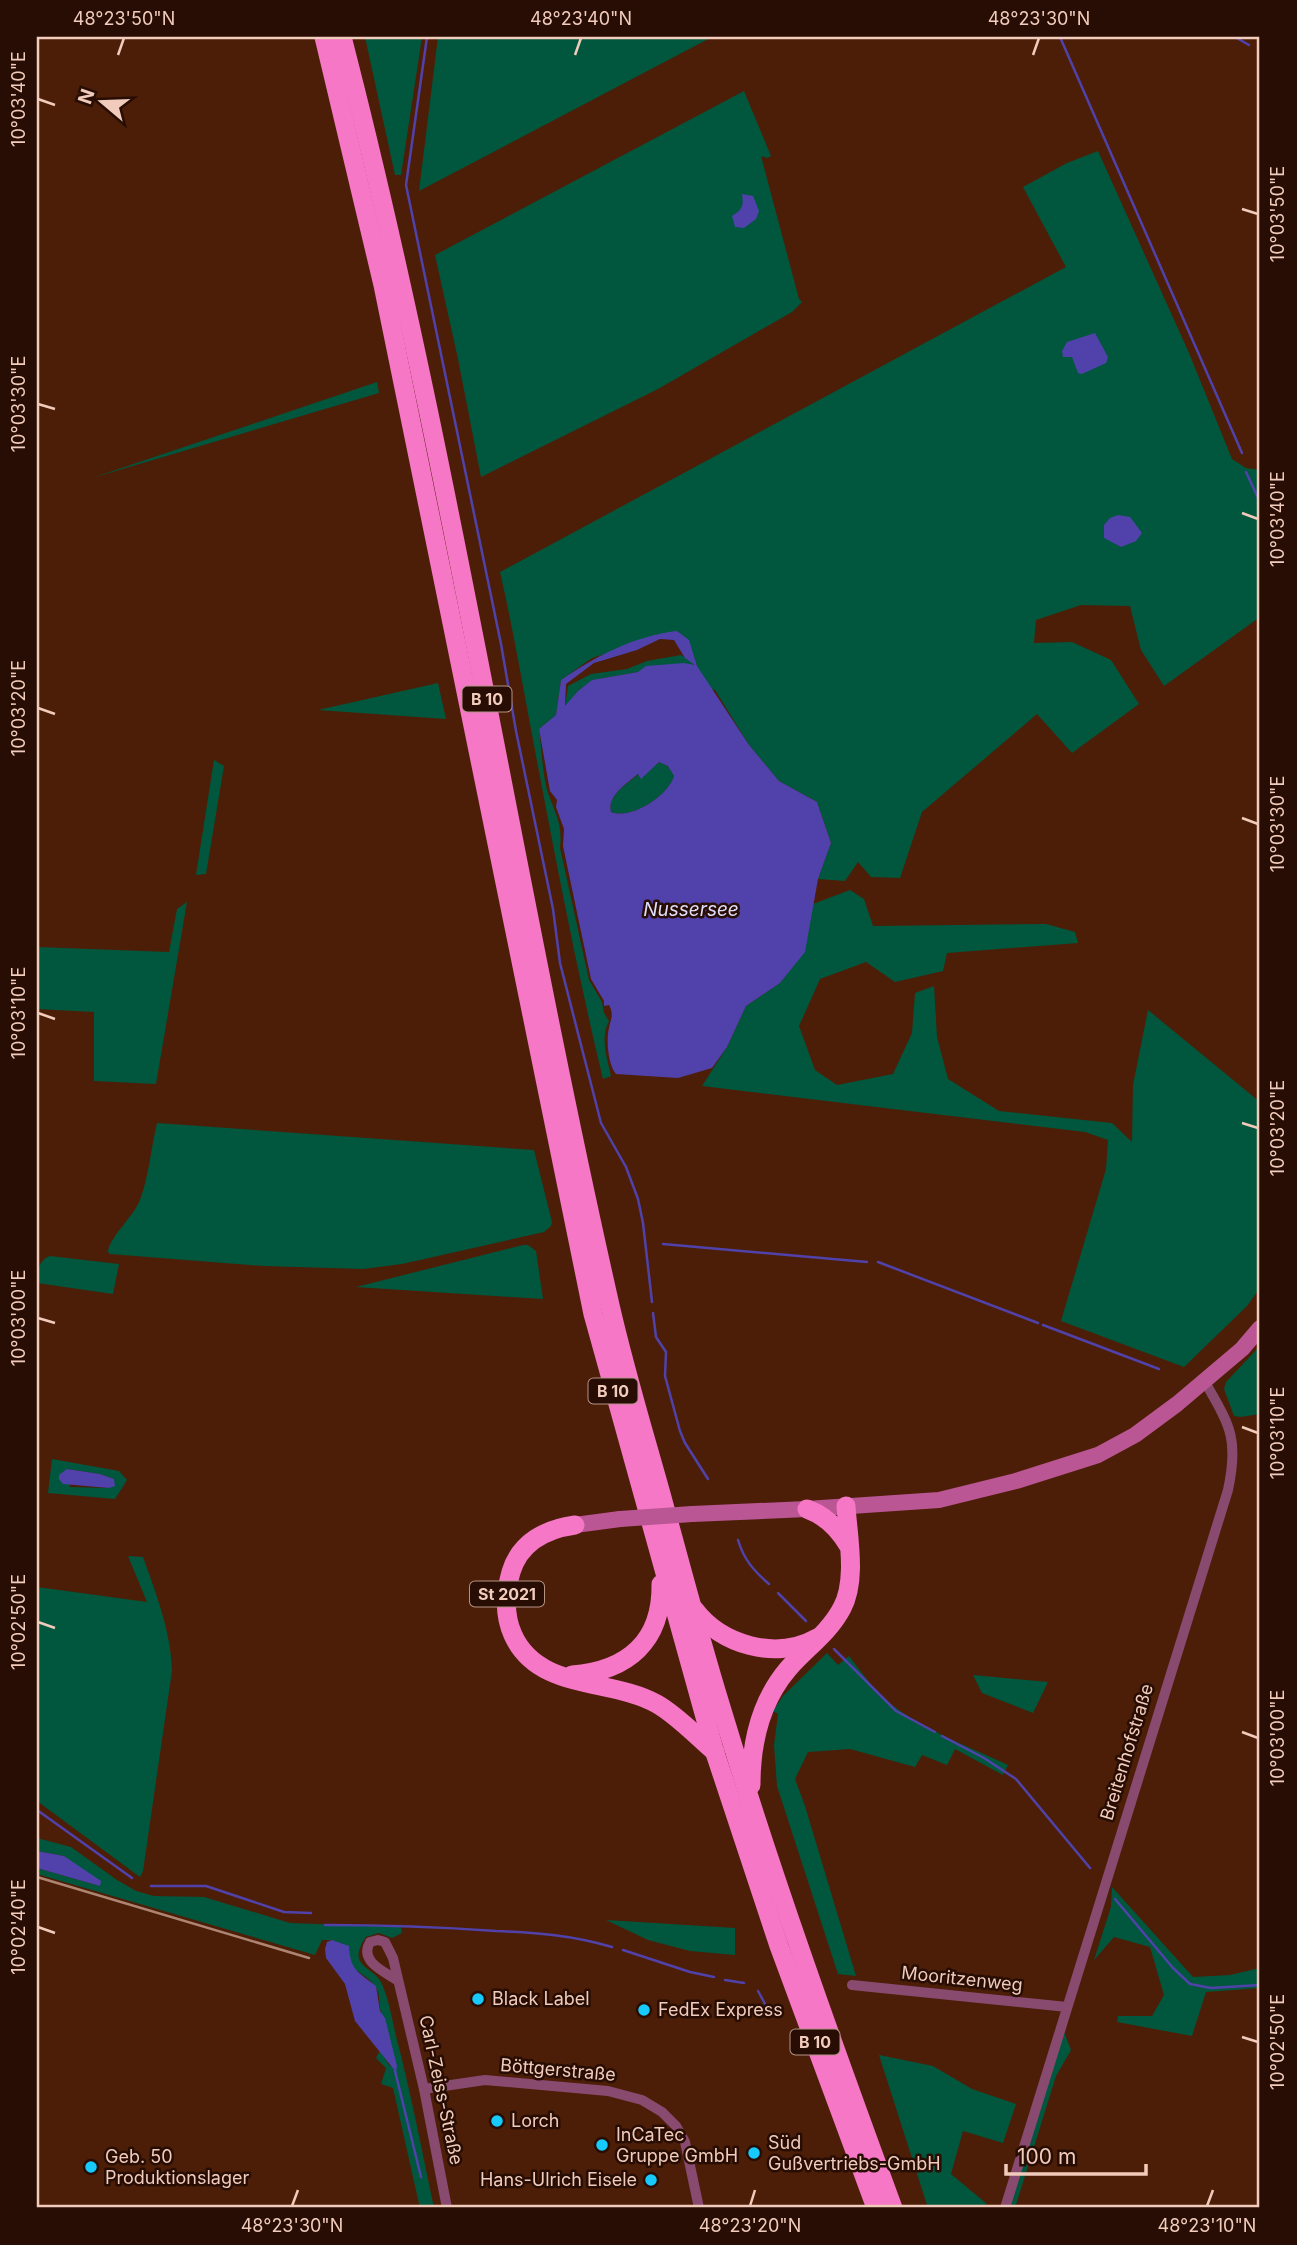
<svg xmlns="http://www.w3.org/2000/svg" width="1297" height="2245" font-family="Inter,sans-serif">
  <style>
    .green { fill: #00573d; fill-rule: evenodd }
    .water { fill: #5042aa; fill-rule: evenodd }
    .lines { fill: none; stroke-linecap: round; stroke-linejoin: round }
    .stream { stroke: #5042aa; stroke-width: 2.5 }
    .street { stroke: #894a70; stroke-width: 10 }
    .secondary { stroke: #bb5695; stroke-width: 16 }
    .highway { stroke: #f577c5; stroke-width: 19 }
    .rail { stroke: #ae8572; stroke-width: 2.5 }
    .secondary-bridge { stroke: #bb5695; stroke-width: 16 }
    .ticks { fill: none; stroke: #f1cbbb; stroke-width: 2.5 }
    .poi-dot { fill: #17cafb; stroke: #270d03; stroke-width: 2.5 }
    .labels { text-anchor: middle; stroke-width: 5; stroke-linejoin: round; paint-order: stroke }
    .shield { fill: #270d03; stroke: #b49284; stroke-width: 2 }
    .shield-label { font-size: 16px; font-weight: bold; fill: #f1cbbb }
    .street-label { font-size: 18px; fill: #f1cbbb; stroke: #270d03 }
    .poi-label { font-size: 18px; fill: #f1cbbb; stroke: #270d03; text-anchor: start }
    .water-label { font-size: 19px; font-style: italic; fill: #dedefa; stroke: #270d03 }
    .neatline { fill: none; stroke: #f1cbbb; stroke-width: 2.5 }
    .ticks-label { font-size: 18px; text-anchor: middle; fill: #f1cbbb }
  </style>
  <rect width="100%" height="100%" fill="#4c1e07"/>
  <g class="green">
    <polygon points="365,37 422,37 401,175 395,175"/>
    <polygon points="438,37 712,37 419,191"/>
    <polygon points="744,91 771,156 767,158 761,156 799,299 802,302 792,312 658,389 481,477 458,359 435,255"/>
    <path d="M 1098,151 L 1189,353 L 1232,459 L 1246,468 L 1260,470 L 1260,617 L 1164,686 L 1141,650 L 1130,606 L 1081,605 L 1036,620 L 1034,643 L 1072,642 L 1111,660 L 1139,704 L 1072,753 L 1037,714 L 922,812 L 900,878 L 871,877 L 858,862 L 845,881 L 818,879 L 831,843 L 817,802 L 779,781 L 749,745 L 715,690 L 638,672 L 593,680 L 578,691 L 565,707 L 568,686 L 591,674 L 627,669 L 647,661 L 681,655 L 697,665 L 678,631 L 592,658 L 561,680 L 556,715 L 539,729 C 542,749 542,771 547,790 C 554,812 563,822 560,848 L 589,980 L 602,1002 L 604,1013 L 609,1021 C 600,1037 607,1058 611,1076 L 603,1079 C 575,963 553,846 531,729 C 521,676 512,624 500,572 L 1066,267 L 1023,187 L 1067,163 Z"/>
    <polygon points="377,382 379,393 92,478"/>
    <polygon points="438,683 446,719 318,710"/>
    <polygon points="214,760 224,766 206,874 196,875"/>
    <path d="M 659,762 L 668,766 L 674,776 C 668,796 631,820 611,812 C 607,795 627,784 639,774 L 641,778 Z"/>
    <polygon points="850,890 864,899 873,926 1046,924 1075,932 1078,943 947,953 943,971 895,982 866,962 820,979 799,1026 815,1070 837,1085 893,1074 912,1033 915,993 934,986 937,1037 948,1079 999,1111 1112,1123 1132,1142 1133,1085 1148,1010 1260,1102 1260,1288 1247,1306 1184,1367 1061,1321 1106,1169 1108,1140 1085,1132 702,1086 727,1047 746,1006 780,983 804,952 813,904"/>
    <polygon points="187,902 156,1084 94,1081 94,1012 37,1009 37,947 169,952 177,909"/>
    <path d="M 157,1123 L 534,1150 L 552,1222 L 551,1226 L 544,1232 L 402,1264 L 363,1269 L 264,1266 L 110,1254 L 108,1252 C 108,1239 134,1216 140,1200 C 149,1176 151,1148 157,1123 Z"/>
    <polygon points="523,1245 528,1245 536,1251 543,1299 356,1287"/>
    <path d="M 50,1256 L 119,1264 L 113,1294 L 37,1283 C 37,1273 38,1260 50,1256 Z"/>
    <polygon points="1260,1346 1260,1414 1241,1417 1234,1416 1224,1389 1226,1382"/>
    <path d="M 52,1459 L 119,1471 L 127,1480 L 115,1499 L 48,1493 ZM 67,1469 L 100,1474 L 114,1479 L 109,1488 L 70,1487 Z"/>
    <path d="M 128,1556 L 143,1557 C 156,1594 171,1631 172,1671 L 143,1871 L 140,1877 L 37,1801 L 37,1587 L 147,1602 Z"/>
    <path d="M 827,1653 L 838,1665 L 849,1656 C 859,1669 869,1683 880,1694 C 909,1724 969,1747 1008,1765 L 1003,1775 L 955,1749 L 947,1765 L 922,1755 L 915,1767 L 850,1749 L 808,1752 L 795,1779 L 805,1806 L 856,1976 L 838,1974 L 777,1786 L 774,1745 L 778,1714 L 773,1711 L 783,1696 Z"/>
    <polygon points="973,1675 1048,1682 1033,1713 982,1693"/>
    <path d="M 37,1838 L 71,1847 L 117,1880 L 136,1891 L 154,1896 L 204,1897 L 290,1923 L 401,1927 L 402,1933 L 392,1938 L 379,1933 L 366,1937 C 345,1967 374,1966 382,1984 C 389,2000 392,2019 396,2036 C 411,2093 422,2151 434,2208 L 420,2208 L 393,2088 L 381,2084 L 386,2068 L 376,2058 L 380,2051 L 390,2066 L 396,2066 C 392,2048 388,2030 381,2012 C 378,2004 381,1993 375,1986 C 362,1969 347,1974 349,1947 L 332,1940 L 322,1940 L 315,1955 L 37,1874 L 37,1868 L 100,1886 L 64,1856 L 37,1851 Z"/>
    <polygon points="1112,1887 1193,1977 1230,1975 1260,1968 1260,1988 1206,1992 1192,2036 1117,2022 1118,2016 1152,2016 1164,1995 1150,1947 1114,1937 1094,1960 1111,1907"/>
    <polygon points="606,1920 735,1928 735,1955 690,1951 648,1940"/>
    <polygon points="1064,2032 1071,2050 1056,2076 1015,2208 1010,2208"/>
    <polygon points="879,2055 933,2066 972,2089 1016,2104 1003,2143 963,2131 951,2174 987,2204 978,2208 928,2208"/>
  </g>
  <g class="water">
    <path d="M 742,194 L 753,196 L 759,211 L 756,219 L 744,228 L 735,227 L 732,216 C 742,210 744,206 742,194 Z"/>
    <polygon points="1095,333 1108,357 1106,363 1082,374 1078,373 1072,357 1063,357 1062,351 1067,342"/>
    <polygon points="1118,515 1130,517 1142,533 1136,541 1121,547 1104,538 1104,525 1110,518"/>
    <path d="M 677,631 L 689,640 L 697,666 L 749,745 L 779,781 L 817,802 L 831,843 L 818,879 L 805,952 L 780,983 L 746,1006 L 727,1047 L 712,1068 L 678,1078 L 616,1074 C 608,1065 606,1040 609,1028 C 611,1018 614,1015 609,1005 L 604,1006 L 604,1001 L 591,979 L 563,846 L 564,829 L 556,807 L 557,800 L 550,791 L 539,729 L 556,715 L 561,680 C 596,656 634,636 677,631 ZM 660,639 L 674,640 L 685,658 L 695,665 L 684,663 L 646,666 L 638,672 L 592,680 L 578,691 L 565,706 L 566,684 L 594,663 L 637,650 ZM 659,762 L 668,766 L 674,776 C 668,796 631,820 611,812 C 607,796 626,784 638,774 L 641,779 Z"/>
    <polygon points="67,1469 100,1474 114,1479 115,1486 109,1488 63,1484 59,1479 59,1475"/>
    <polygon points="37,1851 64,1856 101,1881 100,1886 37,1868"/>
    <path d="M 332,1940 L 349,1946 C 350,1970 358,1972 376,1986 L 380,2011 L 385,2018 L 397,2066 L 396,2072 L 355,2021 L 345,1984 L 326,1958 L 325,1949 L 327,1942 Z"/>
  </g>
  <g class="lines">
    <g class="stream">
      <polyline points="427,37 406,185 501,644 516,731 553,909 560,963 601,1123 626,1167 638,1199 643,1223 652,1302"/>
      <polyline points="1060,37 1242,453"/>
      <polyline points="1235,37 1249,45"/>
      <polyline points="1258,51 1260,52"/>
      <polyline points="1246,472 1260,502"/>
      <polyline points="663,1244 867,1262"/>
      <polyline points="878,1262 1038,1323"/>
      <polyline points="653,1313 656,1337 666,1352 665,1376 680,1431 685,1443 708,1479"/>
      <polyline points="1043,1325 1159,1369"/>
      <path d="M 738,1540 C 744,1560 754,1571 769,1584"/>
      <polyline points="778,1593 806,1621"/>
      <polyline points="834,1649 896,1711 935,1732"/>
      <polyline points="942,1736 984,1758 1016,1779 1090,1868"/>
      <polyline points="37,1810 132,1878"/>
      <polyline points="151,1886 206,1886 284,1912 311,1913"/>
      <polyline points="1115,1899 1173,1968 1190,1984 1211,1988 1260,1985"/>
      <path d="M 325,1925 C 382,1925 440,1927 496,1931 C 539,1933 571,1935 612,1947"/>
      <polyline points="623,1950 690,1972 714,1977"/>
      <polyline points="725,1980 744,1983"/>
      <polyline points="758,1991 770,2013"/>
      <polyline points="395,2071 421,2177"/>
    </g>
    <g class="street">
      <path d="M 397,1980 C 383,1971 359,1961 370,1942 L 378,1940 L 385,1942 L 393,1958 L 424,2089 L 447,2208"/>
      <polyline points="852,1985 1067,2007"/>
      <polyline points="424,2089 485,2080 608,2091 642,2100 662,2112 676,2126 685,2142 699,2208"/>
      <path d="M 1005,2208 L 1228,1490 C 1239,1438 1230,1426 1205,1382"/>
    </g>
    <g class="secondary">
      <polyline points="692,1514 807,1509 939,1500 1016,1481 1098,1455 1135,1435 1177,1404 1242,1349 1260,1328"/>
      <polyline points="575,1525 620,1519"/>
    </g>
    <g class="highway">
      <polyline points="324,37 383,285 593,1314 715,1753 779,1946 876,2208"/>
      <path d="M 342,37 C 450,455 514,884 610,1305 C 625,1371 645,1436 663,1501 C 682,1570 700,1639 721,1707 C 772,1876 832,2042 893,2208"/>
      <path d="M 807,1509 C 826,1516 838,1528 848,1545"/>
      <path d="M 575,1525 C 546,1529 520,1542 511,1572 C 505,1593 504,1615 513,1635 C 538,1691 611,1678 657,1704 C 678,1716 696,1736 715,1752"/>
      <path d="M 694,1609 C 721,1645 776,1661 817,1638"/>
      <path d="M 572,1675 C 628,1671 662,1641 661,1584"/>
      <path d="M 751,1785 C 751,1742 760,1702 788,1669 C 806,1648 829,1633 842,1608 C 857,1580 848,1537 846,1506"/>
    </g>
    <polyline class="rail" points="37,1877 309,1958"/>
    <polyline class="secondary-bridge" points="620,1519 692,1514"/>
  </g>
  <path class="ticks" d="M 118,55 L 124,38M 575,55 L 581,38M 1033,55 L 1039,38M 38,99 L 55,105M 1242,209 L 1258,214M 38,404 L 55,409M 1242,513 L 1258,519M 38,708 L 55,714M 1242,818 L 1258,824M 38,1013 L 55,1019M 1242,1123 L 1258,1128M 38,1318 L 55,1323M 1242,1427 L 1258,1433M 38,1622 L 55,1628M 1242,1732 L 1258,1738M 38,1927 L 55,1933M 1242,2037 L 1258,2042M 292,2206 L 298,2190M 750,2206 L 755,2190M 1207,2206 L 1213,2190"/>
  <g class="poi-dot">
    <circle cx="478" cy="1999" r="7"/>
    <circle cx="644" cy="2010" r="7"/>
    <circle cx="497" cy="2121" r="7"/>
    <circle cx="602" cy="2145" r="7"/>
    <circle cx="754" cy="2153" r="7"/>
    <circle cx="91" cy="2167" r="7"/>
    <circle cx="651" cy="2180" r="7"/>
  </g>
  <g class="labels">
    <g class="shield">
      <rect x="462.5" y="686.5" width="49" height="25" rx="5"/>
      <rect x="588.5" y="1378.5" width="49" height="25" rx="5"/>
      <rect x="470" y="1581.5" width="74" height="25" rx="5"/>
      <rect x="790.5" y="2029.5" width="49" height="25" rx="5"/>
    </g>
    <g class="shield-label">
      <text x="487" y="705">B 10</text>
      <text x="613" y="1397">B 10</text>
      <text x="507" y="1600">St 2021</text>
      <text x="815" y="2048">B 10</text>
    </g>
    <g class="street-label">
      <text transform="translate(1127 1752) rotate(-73)" y="6">Breitenhofstraße</text>
      <text transform="translate(962 1979) rotate(6)" y="6">Mooritzenweg</text>
      <text transform="translate(558 2070) rotate(5)" y="6">Böttgerstraße</text>
      <text transform="translate(441 2090) rotate(78)" y="6">Carl-Zeiss-Straße</text>
    </g>
    <g class="poi-label">
      <text x="492" y="2005">Black Label</text>
      <text x="658" y="2016">FedEx Express</text>
      <text x="511" y="2127">Lorch</text>
      <text x="616" y="2141">InCaTec<tspan x="616" dy="21">Gruppe GmbH</tspan></text>
      <text x="768" y="2149">Süd<tspan x="768" dy="21">Gußvertriebs-GmbH</tspan></text>
      <text x="105" y="2163">Geb. 50<tspan x="105" dy="21">Produktionslager</tspan></text>
      <text x="637" y="2186" text-anchor="end">Hans-Ulrich Eisele</text>
    </g>
    <g class="water-label">
      <text x="691" y="916">Nussersee</text>
    </g>
  </g>
  <rect width="1297" height="2245" fill="none" stroke="#270d03" stroke-width="77"/>
  <g transform="translate(102 102) rotate(289)" stroke="#270d03" stroke-width="5" paint-order="stroke">
  <path d="M0-5L12 26L0 18L-12 26Z" fill="#f1cbbb"/>
  <text y="-10" font-size="19" font-weight="bold" text-anchor="middle" fill="#f1cbbb">N</text>
  </g>
  <path d="M1006 2164v10h140v-10" fill="none" stroke="#f1cbbb" stroke-width="3.5"/>
  <text x="1017" y="2164" font-size="21" fill="#f1cbbb" stroke="#270d03" stroke-width="5" paint-order="stroke">100 m</text>
  <rect x="38" y="38" width="1220" height="2168" class="neatline"/>
  <g class="ticks-label">
    <text x="124" y="25">48°23'50"N</text>
    <text x="581" y="25">48°23'40"N</text>
    <text x="1039" y="25">48°23'30"N</text>
    <text transform="translate(19 99) rotate(-90)" y="6">10°03'40"E</text>
    <text transform="translate(1278 214) rotate(-90)" y="6">10°03'50"E</text>
    <text transform="translate(19 404) rotate(-90)" y="6">10°03'30"E</text>
    <text transform="translate(1278 519) rotate(-90)" y="6">10°03'40"E</text>
    <text transform="translate(19 708) rotate(-90)" y="6">10°03'20"E</text>
    <text transform="translate(1278 824) rotate(-90)" y="6">10°03'30"E</text>
    <text transform="translate(19 1013) rotate(-90)" y="6">10°03'10"E</text>
    <text transform="translate(1278 1128) rotate(-90)" y="6">10°03'20"E</text>
    <text transform="translate(19 1318) rotate(-90)" y="6">10°03'00"E</text>
    <text transform="translate(1278 1433) rotate(-90)" y="6">10°03'10"E</text>
    <text transform="translate(19 1622) rotate(-90)" y="6">10°02'50"E</text>
    <text transform="translate(1278 1738) rotate(-90)" y="6">10°03'00"E</text>
    <text transform="translate(19 1927) rotate(-90)" y="6">10°02'40"E</text>
    <text transform="translate(1278 2042) rotate(-90)" y="6">10°02'50"E</text>
    <text x="292" y="2232">48°23'30"N</text>
    <text x="750" y="2232">48°23'20"N</text>
    <text x="1207" y="2232">48°23'10"N</text>
  </g>
</svg>
